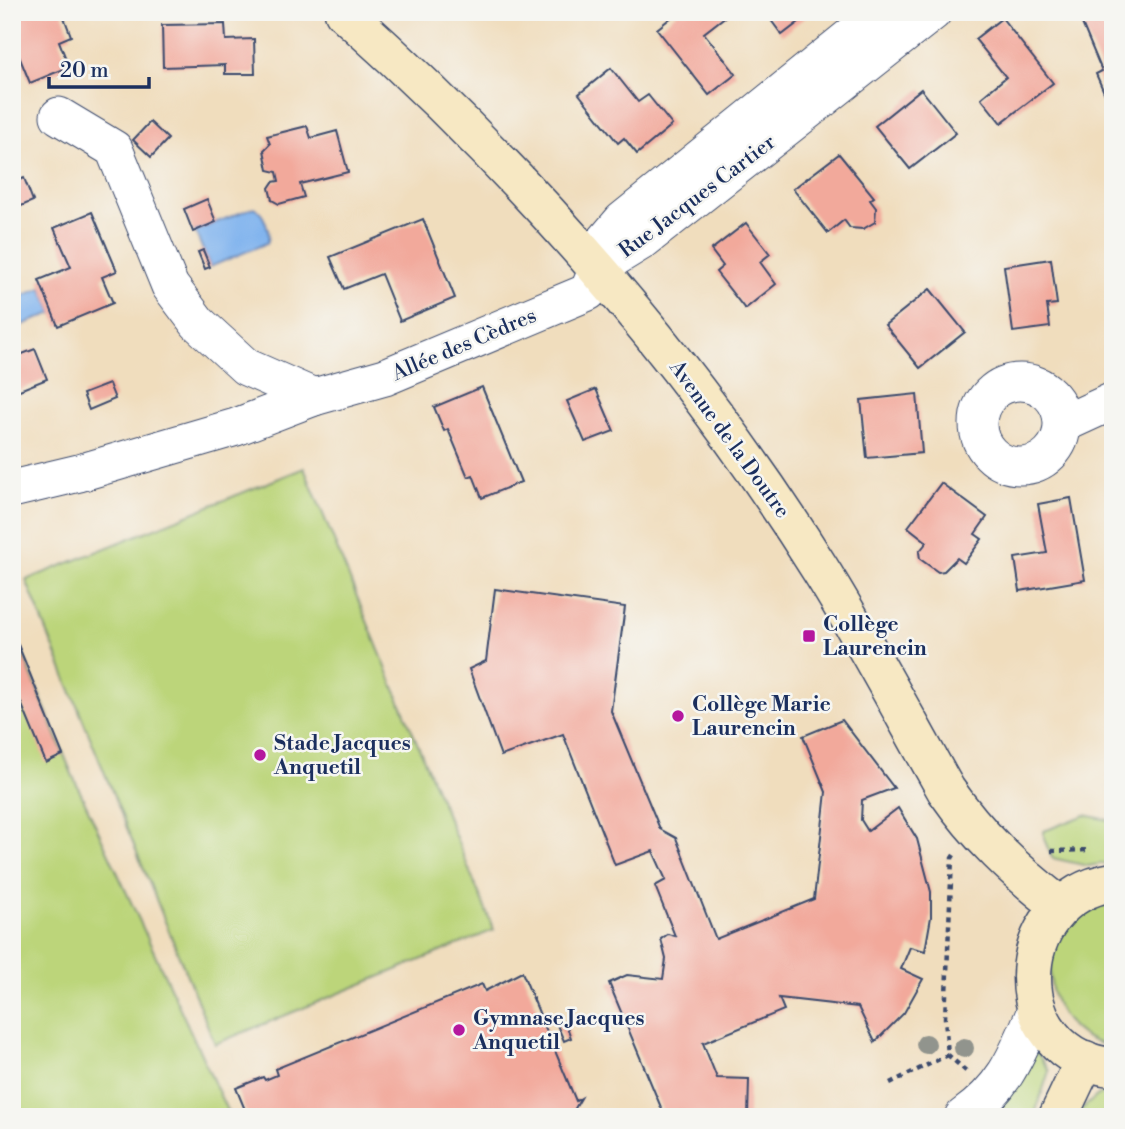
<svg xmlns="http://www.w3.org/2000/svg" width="1125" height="1129" font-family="'Libre Bodoni',serif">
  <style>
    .green { fill: #bcd57a; stroke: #6c826c; stroke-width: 2 }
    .water { fill: #81b4ee; stroke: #4e72a6; stroke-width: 2 }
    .building { fill: #f2a99b }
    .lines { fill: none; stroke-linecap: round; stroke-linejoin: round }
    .street-casing { stroke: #3b496c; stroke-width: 39 }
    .secondary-casing { stroke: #3b496c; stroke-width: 41 }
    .path { stroke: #3b496c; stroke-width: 4.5; stroke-dasharray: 5 5; stroke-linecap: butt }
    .street { stroke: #fff; stroke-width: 37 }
    .secondary { stroke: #f7e8c3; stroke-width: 38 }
    .tree { fill: #91948d }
    .poi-dot { fill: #b5179e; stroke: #f6f6f2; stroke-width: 2.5 }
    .labels { text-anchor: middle; stroke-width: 5; stroke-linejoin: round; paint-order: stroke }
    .street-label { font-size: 21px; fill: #1b2f5e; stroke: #f6f6f2 }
    .poi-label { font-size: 21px; font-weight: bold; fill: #1b2f5e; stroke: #f6f6f2; text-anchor: start }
  </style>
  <rect width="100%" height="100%" fill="#f6f6f2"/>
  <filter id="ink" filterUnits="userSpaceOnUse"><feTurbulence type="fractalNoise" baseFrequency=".0143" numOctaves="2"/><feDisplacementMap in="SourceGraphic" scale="14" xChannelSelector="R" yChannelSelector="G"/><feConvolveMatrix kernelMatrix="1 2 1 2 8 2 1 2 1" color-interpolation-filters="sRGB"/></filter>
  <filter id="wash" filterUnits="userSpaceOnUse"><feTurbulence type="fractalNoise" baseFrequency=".00686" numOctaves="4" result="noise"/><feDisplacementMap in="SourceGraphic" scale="28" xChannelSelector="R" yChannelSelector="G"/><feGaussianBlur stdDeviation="1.57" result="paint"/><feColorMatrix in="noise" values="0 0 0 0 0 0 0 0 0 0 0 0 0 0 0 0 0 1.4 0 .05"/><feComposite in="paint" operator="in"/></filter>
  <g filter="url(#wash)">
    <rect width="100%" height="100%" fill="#f0ddbd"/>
    <g class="green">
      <polygon points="304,468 494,930 215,1044 26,580"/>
      <polygon points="12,628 72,774 230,1117 12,1117"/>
      <polygon points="1085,815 1113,821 1113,862 1088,866 1052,858 1044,839 1044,831"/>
      <path d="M 1113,901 L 1113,1047 C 1029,1032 1030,913 1113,901 Z"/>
      <polygon points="1036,1051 1049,1071 1034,1117 973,1117"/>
      <polygon points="1113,1091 1113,1117 1073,1117 1098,1095"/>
    </g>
    <g class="water">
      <path d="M 254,207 C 264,213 272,233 267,243 L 210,267 L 195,231 Z"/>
      <polygon points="42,288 53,313 12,329 12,300"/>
    </g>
    <g id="blocks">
      <g class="building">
        <polygon points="12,12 62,12 71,36 59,41 69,67 30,83 12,39"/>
        <polygon points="678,12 731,12 704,33 736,74 709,95 657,29"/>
        <polygon points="765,12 812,12 782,35"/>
        <polygon points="1083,12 1113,12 1113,97 1107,99 1096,74 1102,71 1081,21 1086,19"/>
        <polygon points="1002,18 1053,83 1001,123 981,98 1006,77 975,39"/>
        <polygon points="225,24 226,40 254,39 255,74 225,74 225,65 163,67 162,25"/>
        <polygon points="611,68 638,102 648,95 672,125 637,154 624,138 618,143 579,94"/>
        <polygon points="921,89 956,133 910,169 875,126"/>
        <polygon points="150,122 168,139 151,157 133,140"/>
        <polygon points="307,126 311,138 337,131 348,172 300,184 304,197 279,204 272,200 269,188 273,182 279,181 277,172 268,170 264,150 270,144 267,136"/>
        <polygon points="839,154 874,197 870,200 876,208 875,222 863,229 850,228 844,220 828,233 793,189"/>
        <polygon points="24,178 33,201 12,210 12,183"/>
        <polygon points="207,199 216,222 193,232 184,209"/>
        <polygon points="92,212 117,271 102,277 113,303 58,326 39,280 71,267 54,228"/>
        <polygon points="423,219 455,298 400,321 381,274 344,289 330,257"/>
        <polygon points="746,223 770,254 760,262 776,284 745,309 716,272 723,266 711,250"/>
        <polygon points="203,250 210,267 205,269 198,252"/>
        <polygon points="1051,259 1057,304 1047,305 1050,327 1013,332 1004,266"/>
        <polygon points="930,289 965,332 920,368 885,325"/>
        <polygon points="35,349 47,379 12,393 12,358"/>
        <polygon points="109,384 115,399 89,410 83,394"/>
        <polygon points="482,387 521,482 482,498 473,475 468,477 448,429 444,431 434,407"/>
        <polygon points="596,389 614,431 585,442 567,401"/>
        <polygon points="917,394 922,453 867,458 861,400"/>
        <polygon points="941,483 987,517 975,534 982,539 964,563 957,558 944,571 938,572 920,559 919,552 927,542 908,527"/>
        <polygon points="1071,498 1085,580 1020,591 1015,558 1047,553 1038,504"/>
        <polygon points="495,589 625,607 611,711 660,829 676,838 716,939 814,899 826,792 803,736 842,720 894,788 862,800 861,820 868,831 898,808 917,839 931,892 931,917 925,951 910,947 901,969 923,979 904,1013 875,1042 858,1007 779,998 784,1010 703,1043 717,1078 749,1079 748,1117 665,1117 609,983 627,975 663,979 666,959 661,939 668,934 675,936 655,886 666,880 653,851 615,865 563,734 501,756 469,669 486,661"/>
        <polygon points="12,630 63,755 46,763 12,681"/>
        <polygon points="522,972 576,1101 581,1098 570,1117 248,1117 236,1088 263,1077 265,1080 277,1075 275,1069 482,984 485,991"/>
        <polygon points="565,1021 571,1038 564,1041 557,1025"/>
      </g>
    </g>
  </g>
  <g filter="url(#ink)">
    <use href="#blocks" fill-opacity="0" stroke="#3b496c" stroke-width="2"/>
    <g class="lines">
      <defs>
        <g id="street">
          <polyline points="881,12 622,221 605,241 598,268 642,241 933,12"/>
          <polyline points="59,116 114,149 170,286 198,323 246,367 314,397"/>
          <circle cx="1020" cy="424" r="42"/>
          <polyline points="1063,424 1113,401"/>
          <polyline points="12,489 79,473 236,427 314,397 385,377 588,292 598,268"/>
          <path d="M 963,1117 C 1006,1087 1017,1054 1037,1008"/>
        </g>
        <g id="secondary">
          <path d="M 344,12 C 527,176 690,361 820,569 C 865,641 904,716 946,790 C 978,836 1015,871 1060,906"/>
          <path d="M 1113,882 C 1005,899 1005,1058 1113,1067"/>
          <polyline points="1058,1117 1085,1060"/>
        </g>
      </defs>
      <use href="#street" class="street-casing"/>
      <use href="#secondary" class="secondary-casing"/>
      <g class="path">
        <polyline points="1051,851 1091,850"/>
        <polyline points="954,855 952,858 945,1018 948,1055 966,1071"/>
        <polyline points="890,1083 948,1055"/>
      </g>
      <use href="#street" class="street"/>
      <use href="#secondary" class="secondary"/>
    </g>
    <g class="tree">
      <circle cx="926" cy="1044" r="10"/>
      <circle cx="964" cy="1048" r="10"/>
    </g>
  </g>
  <g class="poi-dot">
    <rect x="802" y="629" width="14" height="14" rx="3.5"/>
    <circle cx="678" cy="716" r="7"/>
    <circle cx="260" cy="755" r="7"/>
    <circle cx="459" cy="1030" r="7"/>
  </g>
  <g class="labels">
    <g class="street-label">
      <text transform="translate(697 196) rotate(-37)" y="7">Rue Jacques Cartier</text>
      <text transform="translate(464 344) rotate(-23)" y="7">Allée des Cèdres</text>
      <text transform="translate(730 439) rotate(54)" y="7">Avenue de la Doutre</text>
    </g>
    <g class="poi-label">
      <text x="823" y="631">Collège<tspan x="823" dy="24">Laurencin</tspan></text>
      <text x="692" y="711">Collège Marie<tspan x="692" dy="24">Laurencin</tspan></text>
      <text x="274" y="750">Stade Jacques<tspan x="274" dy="24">Anquetil</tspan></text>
      <text x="473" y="1025">Gymnase Jacques<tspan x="473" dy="24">Anquetil</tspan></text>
    </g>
  </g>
  <rect width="1125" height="1129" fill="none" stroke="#f6f6f2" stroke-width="42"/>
  <path d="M49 77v10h100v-10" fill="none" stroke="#1b2f5e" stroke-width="3.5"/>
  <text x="60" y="77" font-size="21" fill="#1b2f5e" stroke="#f6f6f2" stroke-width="5" paint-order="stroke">20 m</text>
</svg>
